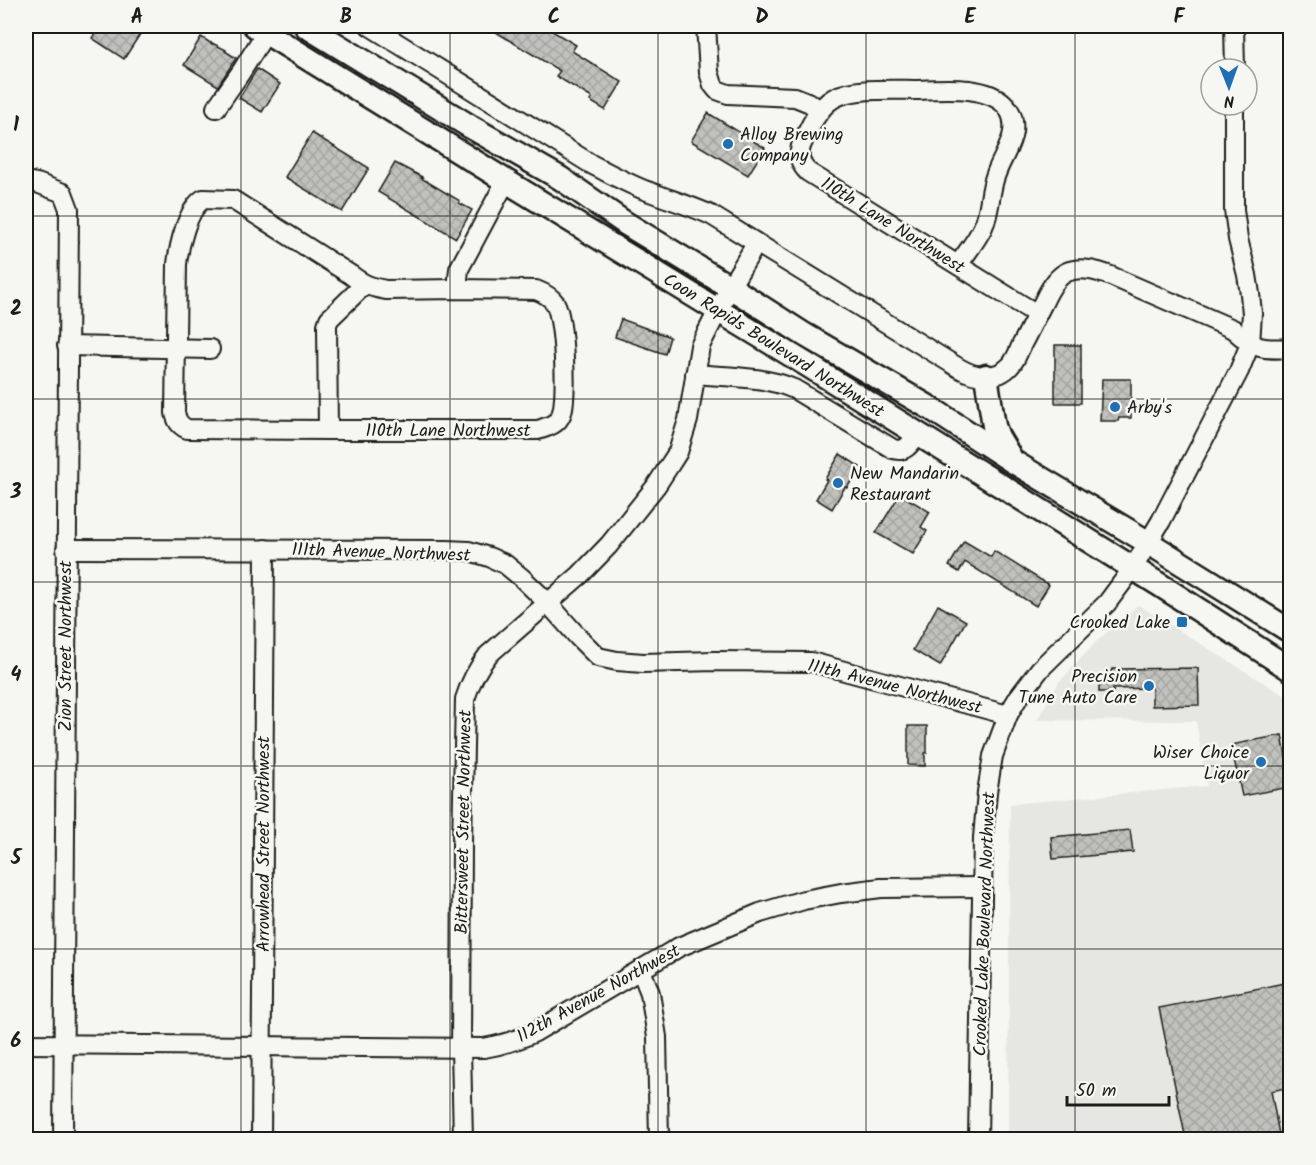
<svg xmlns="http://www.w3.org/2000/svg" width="1316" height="1165" font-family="Kalam,sans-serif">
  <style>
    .built { fill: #e6e6e2 }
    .building { fill: url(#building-cross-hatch); stroke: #1c1c1c; stroke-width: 1.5 }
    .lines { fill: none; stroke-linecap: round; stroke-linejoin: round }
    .minor-casing { stroke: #1c1c1c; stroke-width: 22 }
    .major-casing { stroke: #1c1c1c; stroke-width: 27 }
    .minor { stroke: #f6f6f2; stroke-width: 18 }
    .major { stroke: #f6f6f2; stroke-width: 22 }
    .grid { fill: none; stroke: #1c1c1c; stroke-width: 1.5; stroke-opacity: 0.55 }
    .poi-dot { fill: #1f6fb2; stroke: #f6f6f2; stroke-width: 2 }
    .labels { text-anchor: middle; stroke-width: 5; stroke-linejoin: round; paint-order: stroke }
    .poi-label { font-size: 18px; fill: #1c1c1c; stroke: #f6f6f2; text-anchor: start }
    .street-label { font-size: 18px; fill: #1c1c1c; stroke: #f6f6f2 }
    .neatline { fill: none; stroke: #1c1c1c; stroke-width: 2 }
    .grid-label { font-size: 20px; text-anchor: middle; font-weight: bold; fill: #1c1c1c }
  </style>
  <defs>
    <pattern id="building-cross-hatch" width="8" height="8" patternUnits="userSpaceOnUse" patternTransform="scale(1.5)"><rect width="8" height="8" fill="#c0c0bd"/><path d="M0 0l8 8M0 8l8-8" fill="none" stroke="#a4a4a2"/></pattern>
  </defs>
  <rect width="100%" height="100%" fill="#f6f6f2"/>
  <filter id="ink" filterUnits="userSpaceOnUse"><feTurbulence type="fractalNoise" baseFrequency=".0167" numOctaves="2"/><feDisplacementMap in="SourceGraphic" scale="12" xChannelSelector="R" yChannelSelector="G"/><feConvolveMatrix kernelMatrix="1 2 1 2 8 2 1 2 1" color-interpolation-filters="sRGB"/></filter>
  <g filter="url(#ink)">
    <polygon class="built" points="1138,605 1290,699 1290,1139 1008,1140 1010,804 1207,786 1196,721 1037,720 1059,682 1096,642"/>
    <g class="building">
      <polygon points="100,26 132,26 142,31 124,59 92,38"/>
      <polygon points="486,26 544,26 576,45 572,51 622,82 605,110 590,101 592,98 556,76 560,71"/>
      <polygon points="201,37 212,44 212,43 226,50 225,51 236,58 218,86 184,65"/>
      <polygon points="257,69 280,84 262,112 239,98"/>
      <polygon points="708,113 765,148 748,175 691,141"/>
      <polygon points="312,133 369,168 342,212 285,177"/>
      <polygon points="395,163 422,177 421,178 460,201 459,203 472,210 456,238 378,192"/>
      <polygon points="621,319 670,337 665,354 615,337"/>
      <rect x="1055" y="345" width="26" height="58"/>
      <polygon points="1102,379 1131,379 1131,418 1119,418 1118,421 1100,421"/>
      <polygon points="840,454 860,467 847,488 845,487 832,509 816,499 827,480 825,479"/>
      <polygon points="900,494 930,512 921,527 927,531 913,554 876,533"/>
      <polygon points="964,541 991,557 994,551 1049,585 1036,606 965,562 959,572 949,566"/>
      <polygon points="938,605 966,621 940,666 913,650"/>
      <polygon points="1198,668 1199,705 1152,706 1152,688 1113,689 1113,692 1099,692 1099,683 1113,669"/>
      <polygon points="908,726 927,726 927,753 925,753 925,766 908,765"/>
      <polygon points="1282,735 1290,778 1290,787 1242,796 1231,745"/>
      <polygon points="1130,830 1133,852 1053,859 1051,837"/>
      <polygon points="1290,982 1290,1087 1271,1091 1280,1140 1186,1140 1159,1008"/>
    </g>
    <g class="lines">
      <defs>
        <g id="minor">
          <path d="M 370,26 L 591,164 C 611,174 630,185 650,192 C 671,200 691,206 711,215 L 959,368 C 974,377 996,381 1010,366 C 1015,361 1018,353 1021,346 C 1029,331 1036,316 1044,301 C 1049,290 1056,277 1067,272 C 1081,266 1097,271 1111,276 L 1233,329 C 1255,349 1261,350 1290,348"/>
          <polyline points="706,26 709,72 713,85 717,90 728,94 795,97 810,103 820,111"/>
          <polyline points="1234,26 1235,69"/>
          <polyline points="216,108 241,72 270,26"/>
          <polyline points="26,181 37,183 63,193 69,209 63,1140"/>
          <path d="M 203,199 L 233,200 L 351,275 C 364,285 370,287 386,290 L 457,289 L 536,290 C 544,293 550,296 555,303 C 564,318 568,400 561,415 C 557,425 547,427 538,430 L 328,430 L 187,429 C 179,425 177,421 175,413 L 177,264 C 179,246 187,210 203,199 Z"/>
          <path d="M 958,265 C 967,252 977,240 983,227 C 991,210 989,191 996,174 C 1001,160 1011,146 1013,132 C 1014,124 1013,116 1009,110 C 1001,96 983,92 969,90 C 953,88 935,89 919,90 C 895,90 854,87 834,98 C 818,107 808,130 801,146 C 798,157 800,164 808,172 L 1022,305 L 1037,314"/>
          <polyline points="457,289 459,269 506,181"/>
          <polyline points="67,346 210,349"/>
          <path d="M 695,374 C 727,377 764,376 794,389 L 893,449 C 906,453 911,443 917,434"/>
          <polyline points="328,430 327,325 329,319 364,285"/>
          <polyline points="66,549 446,550 469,551 489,557 505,564 522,578 547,602 579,638 598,657 617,661 643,663 714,661 811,662 1008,715"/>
          <polyline points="641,970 650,993 657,1037 659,1140"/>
          <path d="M 26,1044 L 484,1048 C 502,1045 518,1040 535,1032 L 679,947 L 760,913 L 804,900 L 841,893 L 881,888 L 981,887"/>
          <polyline points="261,1140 265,549"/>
          <path d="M 463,1140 L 461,1048 L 462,843 L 465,699 C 470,683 477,669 488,655 L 580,575 L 609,545 L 656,486 L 669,466 L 678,452 L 688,420 L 700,346 L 730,287 L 756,244"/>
          <polyline points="978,1140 983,838 987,792 993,756 1008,715 1018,698 1040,669 1107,603 1133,568 1161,521 1239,371 1250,344 1252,313 1250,294 1247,275 1238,239 1234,210 1234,105"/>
        </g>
        <g id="major">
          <polyline points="255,26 506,181 809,366 1160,585 1290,669"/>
          <polyline points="306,26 471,127 560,178 625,223 730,287 805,335 932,409 1012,461 1149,543 1290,631"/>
          <polyline points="986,376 994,426 998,437 1010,457"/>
        </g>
      </defs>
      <use href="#minor" class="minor-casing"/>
      <use href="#major" class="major-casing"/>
      <use href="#minor" class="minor"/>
      <use href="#major" class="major"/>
    </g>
  </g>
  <path class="grid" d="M 241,26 L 241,1140M 450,26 L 450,1140M 658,26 L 658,1140M 866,26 L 866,1140M 1075,26 L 1075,1140M 26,216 L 1290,216M 26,399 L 1290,399M 26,582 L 1290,582M 26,766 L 1290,766M 26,949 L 1290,949"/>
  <g class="poi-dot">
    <circle cx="728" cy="144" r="6"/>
    <circle cx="1115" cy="407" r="6"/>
    <circle cx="838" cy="483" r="6"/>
    <rect x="1176" y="616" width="12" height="12" rx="3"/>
    <circle cx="1149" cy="686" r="6"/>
    <circle cx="1261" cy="762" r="6"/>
  </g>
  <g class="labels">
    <g class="poi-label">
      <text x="740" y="140">Alloy Brewing<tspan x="740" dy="21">Company</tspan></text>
      <text x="1127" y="413">Arby's</text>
      <text x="850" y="479">New Mandarin<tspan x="850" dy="21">Restaurant</tspan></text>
      <text x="1170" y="628" text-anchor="end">Crooked Lake</text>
      <text x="1137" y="682" text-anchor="end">Precision<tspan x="1137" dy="21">Tune Auto Care</tspan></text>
      <text x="1249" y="758" text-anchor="end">Wiser Choice<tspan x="1249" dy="21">Liquor</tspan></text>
    </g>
    <g class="street-label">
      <text transform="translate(893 225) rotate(32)" y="6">110th Lane Northwest</text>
      <text transform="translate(774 345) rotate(32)" y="6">Coon Rapids Boulevard Northwest</text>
      <text x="448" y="436">110th Lane Northwest</text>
      <text transform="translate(381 552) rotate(2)" y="6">111th Avenue Northwest</text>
      <text transform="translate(65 646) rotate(-90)" y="6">Zion Street Northwest</text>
      <text transform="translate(895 686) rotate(14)" y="6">111th Avenue Northwest</text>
      <text transform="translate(463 822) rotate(-89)" y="6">Bittersweet Street Northwest</text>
      <text transform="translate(263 844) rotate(-90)" y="6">Arrowhead Street Northwest</text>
      <text transform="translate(984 924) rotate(-88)" y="6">Crooked Lake Boulevard Northwest</text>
      <text transform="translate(598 993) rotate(-29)" y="6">112th Avenue Northwest</text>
    </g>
  </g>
  <rect width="1316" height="1165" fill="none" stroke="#f6f6f2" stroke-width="66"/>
  <g transform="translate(1229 87) rotate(179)"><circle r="28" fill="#f6f6f2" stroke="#9f9f9c" stroke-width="1.5"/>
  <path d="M0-4.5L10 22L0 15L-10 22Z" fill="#1f6fb2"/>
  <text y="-9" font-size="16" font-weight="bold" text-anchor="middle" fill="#1c1c1c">N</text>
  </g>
  <path d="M1067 1096v9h102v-9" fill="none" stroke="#1c1c1c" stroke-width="3"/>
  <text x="1076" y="1096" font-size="18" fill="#1c1c1c" stroke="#f6f6f2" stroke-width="4.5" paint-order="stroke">50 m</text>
  <rect x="33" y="33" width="1250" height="1099" class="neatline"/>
  <g class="grid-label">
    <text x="137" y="23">A</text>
    <text x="346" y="23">B</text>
    <text x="554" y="23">C</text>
    <text x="762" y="23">D</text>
    <text x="970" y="23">E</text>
    <text x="1179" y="23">F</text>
    <text x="16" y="131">1</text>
    <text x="16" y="315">2</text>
    <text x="16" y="498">3</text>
    <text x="16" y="681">4</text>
    <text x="16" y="864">5</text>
    <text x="16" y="1047">6</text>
  </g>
</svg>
